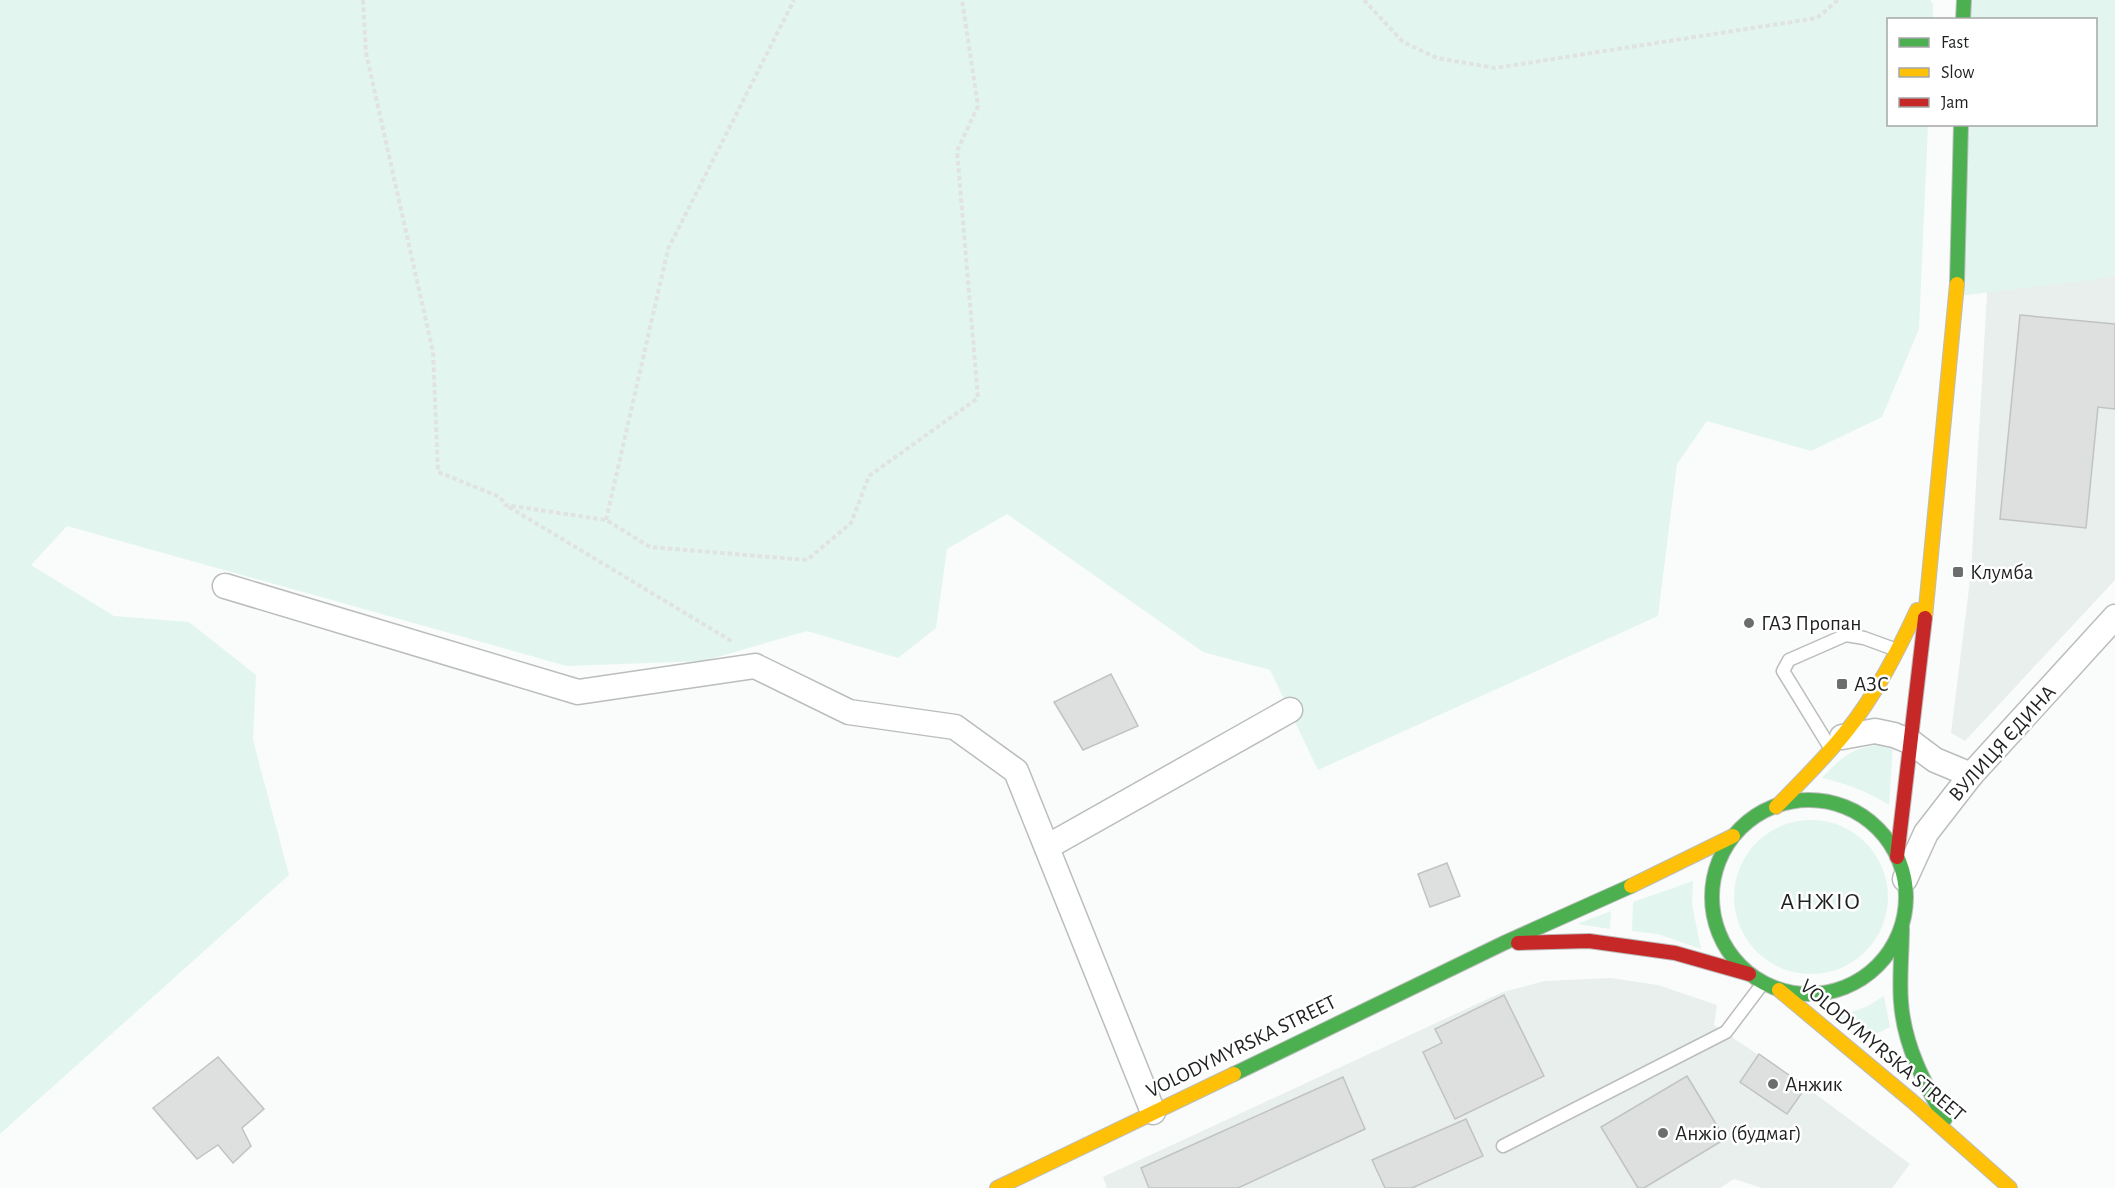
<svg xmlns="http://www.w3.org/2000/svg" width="2115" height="1188" font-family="'Alegreya Sans',sans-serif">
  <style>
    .built { fill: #e8efed }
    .green { fill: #e2f5ef }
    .building { fill: #dedfdf; stroke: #c1c3c2; stroke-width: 1.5 }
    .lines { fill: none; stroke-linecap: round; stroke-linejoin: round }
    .lane-casing { stroke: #bbbdbc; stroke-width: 15 }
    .street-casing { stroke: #bbbdbc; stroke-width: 27 }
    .fast-casing { stroke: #bbbdbc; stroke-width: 16 }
    .slow-casing { stroke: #bbbdbc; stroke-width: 16 }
    .jam-casing { stroke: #bbbdbc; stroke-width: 16 }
    .path { stroke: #e1e2e2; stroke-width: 4; stroke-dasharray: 4.5 3; stroke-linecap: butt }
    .lane { stroke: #fefffe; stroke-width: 12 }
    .street { stroke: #fefffe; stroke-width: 24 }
    .fast { stroke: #4caf50; stroke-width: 14 }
    .slow { stroke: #ffc107; stroke-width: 14 }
    .jam { stroke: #c62828; stroke-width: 14 }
    .poi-dot { fill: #6c6e6d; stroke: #fff; stroke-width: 2 }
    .labels { text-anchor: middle; stroke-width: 5; stroke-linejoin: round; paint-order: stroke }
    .poi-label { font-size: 21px; fill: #1f2120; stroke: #fff; text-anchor: start }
    .street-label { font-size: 21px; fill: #1f2120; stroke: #fff }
    .quarter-label { font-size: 24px; letter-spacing: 1.5px; fill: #1f2120; stroke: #fff }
  </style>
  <rect width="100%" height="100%" fill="#fafcfb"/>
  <g class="built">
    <polygon points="1992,206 2115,264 2115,580 1965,741 1951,733 1971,572"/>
    <polygon points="1611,978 1658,985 1717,1005 1714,1025 1806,1087 1910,1164 1892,1188 1762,1188 1734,1179 1720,1188 1107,1188 1103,1177 1503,992 1545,981"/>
  </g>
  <g class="green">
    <polygon points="0,0 1930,0 1933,4 1933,19 1888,20 1888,124 1928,125 1919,329 1882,417 1811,451 1707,421 1677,464 1658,616 1318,770 1270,670 1203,652 1007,514 947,549 936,628 898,658 807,631 704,661 567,666 67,526 31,565 114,616 189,622 256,675 253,740 289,875 0,1134"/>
    <polygon points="1964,0 2115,0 2115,276 2084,281 1957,296 1961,125 2096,124 2096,20 1963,19"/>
    <path d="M 1884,744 L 1893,746 L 1889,805 C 1867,791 1847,784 1822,778 C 1844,755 1851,748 1884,744 Z"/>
    <circle cx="1811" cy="897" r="77"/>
    <polygon points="1693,881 1692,904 1701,949 1658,934 1632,931 1633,902"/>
    <polygon points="1611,911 1610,929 1577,924"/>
    <polygon points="1884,996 1890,1027 1866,1039 1839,1017 1868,1006"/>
  </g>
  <g class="building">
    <polygon points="2020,315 2115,324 2115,409 2098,407 2086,528 2000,519"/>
    <polygon points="1111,674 1138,726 1083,750 1054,702"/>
    <polygon points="1447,863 1460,896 1430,907 1418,874"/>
    <polygon points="1504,995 1544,1076 1455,1119 1423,1052 1442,1043 1435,1029"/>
    <polygon points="1759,1054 1806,1087 1787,1114 1740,1082"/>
    <polygon points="218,1057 264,1109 242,1128 251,1146 233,1163 218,1145 197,1159 153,1108"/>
    <polygon points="1687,1076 1725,1139 1644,1188 1638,1188 1601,1127"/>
    <polygon points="1343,1077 1365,1129 1238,1188 1149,1188 1141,1168"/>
    <polygon points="1466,1119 1483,1156 1412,1188 1385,1188 1372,1160"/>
  </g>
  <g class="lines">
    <defs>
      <g id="lane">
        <polyline points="1831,749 1783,671 1789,660 1846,635 1864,638 1897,650"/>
        <polyline points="1503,1146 1726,1032 1763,983"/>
      </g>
      <g id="street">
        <polyline points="225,586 578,692 755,666 849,712 955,727 1016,771 1153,1112"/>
        <polyline points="1842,737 1875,731 1894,735 1911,742 1935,760 1971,775"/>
        <polyline points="1047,847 1290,710"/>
        <polyline points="1905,879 1926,833 1971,775 2115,617"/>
      </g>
      <g id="fast">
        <polyline points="1963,20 1964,0"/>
        <polyline points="1957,284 1961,124"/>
        <circle cx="1809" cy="897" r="97"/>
        <path d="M 1902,928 C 1902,953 1899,978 1901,1002 C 1904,1045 1924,1083 1945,1119"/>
        <polyline points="1234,1074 1504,943 1631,886"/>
      </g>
      <g id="slow">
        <polyline points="1925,618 1957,284"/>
        <path d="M 1776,807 C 1800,783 1824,759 1845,733 C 1875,696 1897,653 1917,610"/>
        <polyline points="1631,886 1733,836"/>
        <polyline points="1779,990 1912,1101 2010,1188"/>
        <polyline points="997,1188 1234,1074"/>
      </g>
      <g id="jam">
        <polyline points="1897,857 1925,618"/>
        <polyline points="1518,943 1589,941 1675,953 1749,974"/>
      </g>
    </defs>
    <use href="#lane" class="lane-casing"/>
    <use href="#street" class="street-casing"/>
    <use href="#fast" class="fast-casing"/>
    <use href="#slow" class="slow-casing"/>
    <use href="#jam" class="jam-casing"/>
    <g class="path">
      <polyline points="363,0 366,53 433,352 438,472 500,497 505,505 606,520 650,547 807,560 851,523 869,476 978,398 957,151 978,106 962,0"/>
      <polyline points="1364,0 1403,42 1437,58 1495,68 1817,18 1838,0"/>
      <polyline points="509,507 733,642"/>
      <polyline points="606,520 668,249 794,0"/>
    </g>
    <use href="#lane" class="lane"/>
    <use href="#street" class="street"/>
    <use href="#fast" class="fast"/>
    <use href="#slow" class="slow"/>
    <use href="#jam" class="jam"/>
  </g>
  <g class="poi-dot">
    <rect x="1952" y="566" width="12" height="12" rx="3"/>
    <circle cx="1749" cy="623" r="6"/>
    <rect x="1836" y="678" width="12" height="12" rx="3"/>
    <circle cx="1773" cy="1084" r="6"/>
    <circle cx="1663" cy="1133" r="6"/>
  </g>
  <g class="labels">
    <g class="poi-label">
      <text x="1970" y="579">Клумба</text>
      <text x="1761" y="630">ГАЗ Пропан</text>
      <text x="1854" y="691">АЗС</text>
      <text x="1785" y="1091">Анжик</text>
      <text x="1675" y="1140">Анжіо (будмаг)</text>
    </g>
    <g class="street-label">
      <text transform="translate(2002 743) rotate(-48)" y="7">ВУЛИЦЯ ЄДИНА</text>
      <text transform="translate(1241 1046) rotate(-26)" y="7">VOLODYMYRSKA STREET</text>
      <text transform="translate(1883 1050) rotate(40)" y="7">VOLODYMYRSKA STREET</text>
    </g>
    <g class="quarter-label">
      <text x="1821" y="909">АНЖІО</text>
    </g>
  </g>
  <rect x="1887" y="18" width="210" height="108" fill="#ffffff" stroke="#a5a6a6" stroke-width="1.5"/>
  <rect x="1899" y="38" width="30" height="9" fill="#4caf50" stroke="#a5a6a6" stroke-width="1.5"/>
  <text x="1941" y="48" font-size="18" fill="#1f2120">Fast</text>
  <rect x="1899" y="68" width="30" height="9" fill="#ffc107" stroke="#a5a6a6" stroke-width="1.5"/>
  <text x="1941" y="78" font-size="18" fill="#1f2120">Slow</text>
  <rect x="1899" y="98" width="30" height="9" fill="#c62828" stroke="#a5a6a6" stroke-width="1.5"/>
  <text x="1941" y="108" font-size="18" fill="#1f2120">Jam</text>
</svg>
